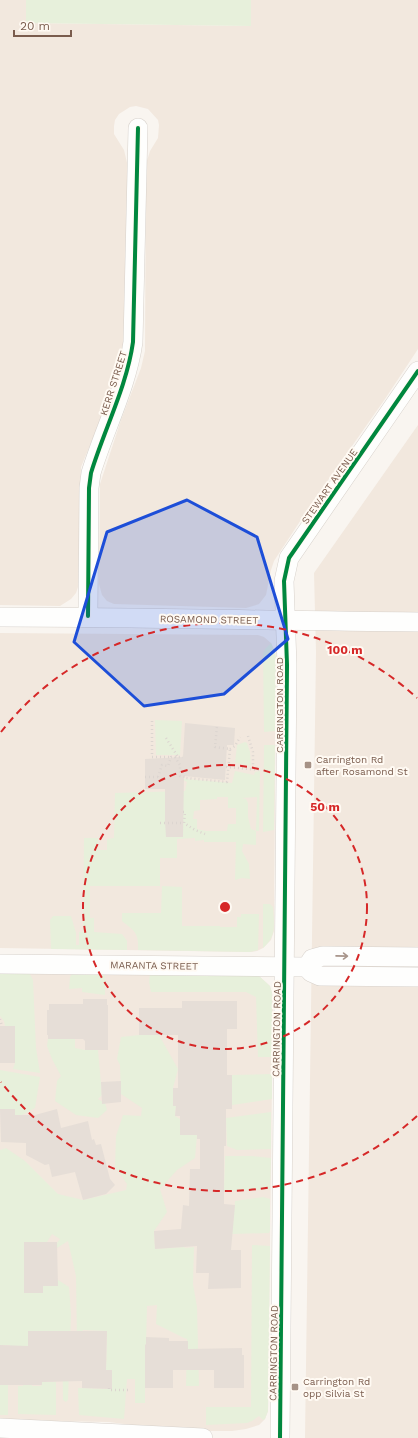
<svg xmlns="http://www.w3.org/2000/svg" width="418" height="1438" font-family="'Work Sans',sans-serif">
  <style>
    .residential { fill: #f2e8de }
    .green { fill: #e7f0db; fill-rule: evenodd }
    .building { fill: #e6ded7 }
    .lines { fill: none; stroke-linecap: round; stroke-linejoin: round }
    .minor-casing { stroke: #d7d1cb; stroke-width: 20 }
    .path { stroke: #dcd5d0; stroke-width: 2.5; stroke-dasharray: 1 3; stroke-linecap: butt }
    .minor { stroke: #fefefd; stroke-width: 19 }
    .cycleway-casing { stroke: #fffaf3; stroke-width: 6 }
    .cycleway { stroke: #00873e; stroke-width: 4 }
    .oneway { stroke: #a8958b }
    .marked { fill: #1d4ed8; fill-opacity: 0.2; stroke: #1d4ed8; stroke-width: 3; stroke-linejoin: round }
    .ring { fill: none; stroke: #d62828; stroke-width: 2; stroke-dasharray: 7 5 }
    .poi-dot { fill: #a69286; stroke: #fffaf3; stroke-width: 1.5 }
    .labels { text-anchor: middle; stroke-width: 4; stroke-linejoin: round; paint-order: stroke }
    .street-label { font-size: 10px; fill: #7a5c4d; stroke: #fffaf3 }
    .poi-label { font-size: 10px; fill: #7a5c4d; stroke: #fffaf3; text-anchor: start }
    .centre { fill: #d62828; stroke: #fffaf3; stroke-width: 2 }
    .ring-label { font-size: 12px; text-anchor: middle; font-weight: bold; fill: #d62828; stroke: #fffaf3; stroke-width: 4; stroke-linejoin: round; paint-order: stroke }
  </style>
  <rect width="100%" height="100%" fill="#f9f5f0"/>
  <g class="residential">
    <polygon points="0,0 26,0 26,23 251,26 251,0 418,0 418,349 385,399 310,506 274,561 271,570 266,595 259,604 253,606 246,608 114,604 107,601 102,595 99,584 100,484 121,420 141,368 145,351 146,164 150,151 158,138 159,125 158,120 148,109 136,106 130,107 119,114 115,120 114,126 114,134 124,150 128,167 125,360 81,467 78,587 76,593 71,599 60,606 0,605"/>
    <polygon points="418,425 418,1438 305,1438 316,652 314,573"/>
    <polygon points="0,633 258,635 264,637 271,643 275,652 276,659 274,931 271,940 263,948 257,951 250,952 0,948"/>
    <polygon points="0,973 259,976 270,986 272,993 273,999 268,1411 265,1419 259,1425 246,1429 232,1431 194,1431 169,1430 109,1422 0,1420"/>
  </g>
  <g class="green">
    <polygon points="26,0 251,0 251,26 26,23"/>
    <polygon points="271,643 275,652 276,659 275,731 264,732 263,654 265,649"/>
    <polygon points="155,720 182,721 180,755 156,755"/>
    <polygon points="245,742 247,743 250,752 251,766 235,763 237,745"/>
    <polygon points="264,745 275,745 274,830 263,832"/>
    <path d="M 235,771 L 254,775 L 255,772 L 260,771 L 259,831 L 256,831 L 256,845 L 243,844 L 242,851 L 249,864 L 250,879 L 242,878 L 235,880 L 236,842 L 204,842 L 204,840 L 195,841 L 195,838 L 177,839 L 177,858 L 160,858 L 160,886 L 90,886 L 90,918 L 94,918 L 94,932 L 122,934 L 127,941 L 127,950 L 51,949 L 50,920 L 53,916 L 71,916 L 76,933 L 76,945 L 79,945 L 79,932 L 83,932 L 84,838 L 98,838 L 98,850 L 107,850 L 107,839 L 114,838 L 115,793 L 185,791 L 187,782 L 175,775 L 186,779 L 232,783 ZM 217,797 L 228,797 L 228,808 L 236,808 L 236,824 L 228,824 L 227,831 L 206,831 L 197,829 L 197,819 L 193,819 L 194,811 L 200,810 L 200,800 L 217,799 ZM 257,797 L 256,831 L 251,829 L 248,817 L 248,803 L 246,799 L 242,798 ZM 165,801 L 183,801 L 183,821 L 165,821 Z"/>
    <path d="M 162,886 L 182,887 L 182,926 L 220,926 L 220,927 L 237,927 L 237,917 L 241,917 L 241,914 L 259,914 L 258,950 L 250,952 L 138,950 C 139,932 134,931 122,921 L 122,913 L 161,913 Z"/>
    <path d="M 263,904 L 270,904 L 273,907 C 274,924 277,936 263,948 Z"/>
    <polygon points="0,973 30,974 33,980 36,1048 40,1073 13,1069 15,1063 15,1027 5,1026 4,1021 0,1016"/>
    <polygon points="150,973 259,976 270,986 272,993 272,1057 258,1057 256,997 246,992 151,992 149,982"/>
    <polygon points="72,974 105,974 105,995 82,992 82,988 69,989 70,977"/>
    <polygon points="75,1034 75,1048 85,1050 98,1050 102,1095 98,1099 105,1103 107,1110 98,1118 76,1115 55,1101 57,1081 61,1076 52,1059 47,1046 48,1039 62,1039"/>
    <polygon points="139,1035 159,1035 178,1069 173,1088 173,1106 176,1106 175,1116 180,1119 197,1135 195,1158 177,1170 160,1189 167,1212 154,1231 155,1249 184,1247 185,1248 194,1247 193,1284 197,1307 199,1386 186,1386 187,1339 184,1338 156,1324 157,1305 147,1306 146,1344 145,1345 145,1403 135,1403 135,1379 127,1379 124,1419 79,1415 78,1388 111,1389 112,1370 106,1370 107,1331 83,1330 77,1345 76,1276 68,1241 57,1248 57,1243 60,1239 52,1234 47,1242 24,1293 43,1293 43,1286 58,1280 69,1287 71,1314 68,1400 66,1402 63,1400 62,1331 28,1331 28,1356 10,1362 10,1345 0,1345 0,1150 6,1148 25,1161 58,1194 83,1200 126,1190 127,1184 115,1167 116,1136 123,1115 141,1116 142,1108 121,1094 120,1065 117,1059 121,1037"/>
    <polygon points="0,1070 40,1077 35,1108 22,1115 15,1115 15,1109 0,1109"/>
    <polygon points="272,1074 272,1099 232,1105 232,1075"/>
    <polygon points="271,1112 271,1149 237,1150 227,1146 226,1118"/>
    <polygon points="225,1156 252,1156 271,1158 270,1189 224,1191"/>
    <polygon points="263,1197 270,1199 270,1231 269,1233 232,1234 235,1201"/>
    <polygon points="252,1245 270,1246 268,1411 265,1419 263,1420 259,1416 252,1421 247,1423 206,1425 206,1407 251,1407"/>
    <polygon points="23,1382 32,1382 32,1386 41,1386 42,1382 56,1382 56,1415 18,1414 18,1386 23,1386"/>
    <rect x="0" y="1385" width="8" height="30"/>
  </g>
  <g class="building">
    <polygon points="185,723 235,728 234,745 227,745 225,780 184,776 183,837 166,837 165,821 165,789 145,789 145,759 183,757"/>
    <polygon points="83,999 107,999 107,1005 108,1005 108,1050 85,1050 85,1041 83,1039 48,1039 48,1035 47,1035 47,1010 49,1010 49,1004 83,1004"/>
    <polygon points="182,1001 237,1001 237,1029 227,1029 227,1075 232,1075 232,1109 226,1109 226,1146 224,1146 224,1204 235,1205 231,1250 241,1250 241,1288 208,1289 209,1273 196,1273 197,1246 155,1249 154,1231 181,1229 183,1205 189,1206 190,1169 200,1169 200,1139 197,1139 197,1135 180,1135 180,1116 175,1116 176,1106 173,1106 173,1088 178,1088 178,1035 139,1035 139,1008 182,1008"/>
    <rect x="0" y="1026" width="15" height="37"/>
    <polygon points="121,1081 121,1102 102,1104 101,1082"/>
    <polygon points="0,1109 15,1109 15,1115 35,1115 57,1109 61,1128 88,1121 92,1140 94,1139 96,1145 101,1144 110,1179 115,1185 106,1194 83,1200 75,1172 52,1177 49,1164 45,1165 26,1155 26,1143 1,1142"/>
    <polygon points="24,1242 57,1242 58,1286 43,1286 43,1293 24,1293"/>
    <polygon points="28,1331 107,1331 106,1370 112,1370 112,1389 82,1388 82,1381 42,1382 42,1385 0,1385 0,1345 28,1346"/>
    <polygon points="146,1337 169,1338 169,1341 188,1341 188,1349 242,1348 242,1355 244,1355 244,1388 214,1388 214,1370 173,1370 173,1388 145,1388 145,1345 146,1344"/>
  </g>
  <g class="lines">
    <defs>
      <g id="minor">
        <path d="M 88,616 L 89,488 L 91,473 C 104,430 127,386 133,342 L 138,128"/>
        <path d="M 0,617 C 139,617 279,621 418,622"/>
        <polyline points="0,964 307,967"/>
        <polyline points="307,967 312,959 323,956 418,957"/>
        <polyline points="307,967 311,972 320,976 418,977"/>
        <polyline points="0,1428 203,1438"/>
        <polyline points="280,1438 287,665 284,581 289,558 418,371"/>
      </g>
    </defs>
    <use href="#minor" class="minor-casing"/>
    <g class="path">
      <polyline points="152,721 152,757 171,757"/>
      <polyline points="248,736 253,752 253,769"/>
      <polyline points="166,738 178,757"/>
      <polyline points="230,749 235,746 240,737"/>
      <polyline points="175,757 180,765 180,776 186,777 186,778 227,782 230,749 215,747 217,726"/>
      <polyline points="226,767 261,770"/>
      <polyline points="145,777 159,777"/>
      <polyline points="158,777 162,765 168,766 171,757 183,757"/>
      <polyline points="183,812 185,812 184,823 195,830 205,834"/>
      <polyline points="160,823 184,823"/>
      <polyline points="0,1019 2,1026"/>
      <polyline points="109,1388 109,1390 130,1390"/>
    </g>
    <use href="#minor" class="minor"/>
    <defs>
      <g id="cycleway">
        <path d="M 88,616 L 89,488 L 91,473 C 104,430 127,386 133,342 L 138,128"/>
        <polyline points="280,1438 287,665 284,581 289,558 418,371"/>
      </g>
    </defs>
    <use href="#cycleway" class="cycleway-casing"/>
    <use href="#cycleway" class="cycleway"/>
  </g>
  <defs><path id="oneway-shaft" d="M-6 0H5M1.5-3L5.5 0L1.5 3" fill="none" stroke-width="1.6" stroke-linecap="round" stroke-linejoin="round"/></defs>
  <use class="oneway" href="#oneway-shaft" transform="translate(342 956) rotate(1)"/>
  <path class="marked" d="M 187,500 L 257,537 L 288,639 L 224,694 L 144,706 L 74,642 L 107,532 Z"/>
  <g class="ring">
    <circle cx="225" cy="907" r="142"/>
    <path d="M417 1116A284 284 0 0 1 1 1082M1 732A284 284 0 0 1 417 698"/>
  </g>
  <g class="poi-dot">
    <rect x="304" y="761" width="8" height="8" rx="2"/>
    <rect x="291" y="1383" width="8" height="8" rx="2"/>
  </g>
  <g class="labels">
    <g class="street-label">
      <text transform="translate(113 383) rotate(-72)" y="4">KERR STREET</text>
      <text transform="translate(329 486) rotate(-55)" y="4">STEWART AVENUE</text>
      <text transform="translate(209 619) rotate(1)" y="4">ROSAMOND STREET</text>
      <text transform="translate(279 705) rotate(-90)" y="4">CARRINGTON ROAD</text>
      <text transform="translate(154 965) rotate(1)" y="4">MARANTA STREET</text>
      <text transform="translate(276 1029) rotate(-89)" y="4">CARRINGTON ROAD</text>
      <text transform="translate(273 1353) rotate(-89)" y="4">CARRINGTON ROAD</text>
    </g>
    <g class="poi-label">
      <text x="316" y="763">Carrington Rd<tspan x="316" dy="12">after Rosamond St</tspan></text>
      <text x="303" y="1385">Carrington Rd<tspan x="303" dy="12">opp Silvia St</tspan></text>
    </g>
  </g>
  <circle cx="225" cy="907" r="6" class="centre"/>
  <g class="ring-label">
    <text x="345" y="654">100 m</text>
    <text x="325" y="811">50 m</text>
  </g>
  <path d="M14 30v6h57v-6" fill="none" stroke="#7a5c4d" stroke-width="2"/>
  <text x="20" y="30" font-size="12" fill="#7a5c4d" stroke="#fffaf3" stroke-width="3" paint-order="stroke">20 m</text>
</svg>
